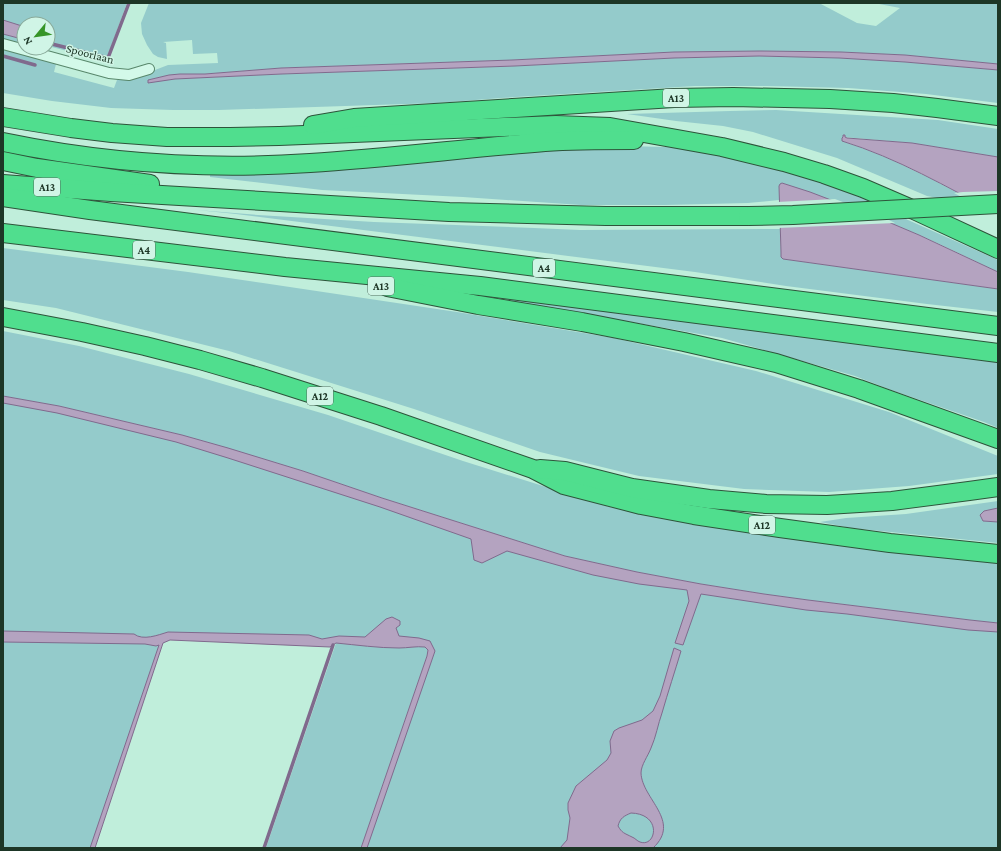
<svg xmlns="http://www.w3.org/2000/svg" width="1001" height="851" font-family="'Crimson Pro',serif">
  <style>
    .green { fill: #94cbcb }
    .water { fill: #b4a3c0; stroke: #806a8d; fill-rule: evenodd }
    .pier { fill: #c0eedb }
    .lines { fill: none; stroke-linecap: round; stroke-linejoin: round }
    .stream { stroke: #806a8d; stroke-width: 3.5 }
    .minor-casing { stroke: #58876b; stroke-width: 12 }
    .motorway-casing { stroke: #2d543a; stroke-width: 20 }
    .minor { stroke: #d3f9e9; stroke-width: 10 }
    .motorway { stroke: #50de8e; stroke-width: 18 }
    .motorway-bridge-casing { stroke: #2d543a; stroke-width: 20; stroke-linecap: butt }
    .motorway-bridge { stroke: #50de8e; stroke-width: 18 }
    .labels { text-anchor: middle; stroke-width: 3; stroke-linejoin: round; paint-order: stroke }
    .shield { fill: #d0f5e6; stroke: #536f60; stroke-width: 1 }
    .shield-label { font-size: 11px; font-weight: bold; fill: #1d3626 }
    .street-label { font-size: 12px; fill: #1d3626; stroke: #d0f5e6 }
  </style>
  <rect width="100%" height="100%" fill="#c0eedb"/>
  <g class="green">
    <path d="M 3,3 L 127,3 L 106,60 L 98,59 L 48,46 L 48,24 L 24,24 L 24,40 C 17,45 11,42 3,41 L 3,34 L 18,38 L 22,26 L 3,20 Z"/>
    <polygon points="149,3 819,3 857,23 876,26 900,8 874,3 998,3 998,64 905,55 841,52 760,51 674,52 512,60 281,68 205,74 180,74 169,75 148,80 148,82 175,79 282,74 515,66 674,58 759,56 839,58 905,62 998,70 998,103 926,94 848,88 767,86 695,86 501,98 437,103 219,110 173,110 111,108 52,101 3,93 3,49 56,64 54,72 114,88 117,80 124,80 142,75 168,65 218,63 217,53 193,54 192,40 163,42 166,43 167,59 158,57 153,54 147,45 142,34 141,23"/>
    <path d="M 776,110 L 938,120 L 998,129 L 998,157 L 912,143 L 843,137 L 842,141 C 892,157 938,182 984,207 L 927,196 L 837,158 L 753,132 L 723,126 L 676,121 L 627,114 L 730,111 Z"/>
    <path d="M 626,146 L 702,148 L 785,167 L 869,199 L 908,220 L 998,260 L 998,272 C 971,259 944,246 917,234 C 873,215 828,198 782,183 L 779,186 L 779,200 L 748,203 L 665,205 L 581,205 L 463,197 L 322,190 L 210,177 L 210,169 L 551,147 Z"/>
    <polygon points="197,210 258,215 374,222 534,228 580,230 780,229 781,252 783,259 998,289 998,312 927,304 786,286 695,272 236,214"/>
    <polygon points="3,248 188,272 263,283 457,312 614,338 756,371 889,412 998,456 998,474 909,486 829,492 744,489 639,476 540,452 414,409 229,351 56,308 3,300"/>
    <polygon points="512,299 704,323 998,362 998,428 984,422 891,390 855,376 722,338 512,301 511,300"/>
    <polygon points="3,331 79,346 189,374 328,415 463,461 610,507 719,527 998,563 998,623 970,620 808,600 764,594 701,584 637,572 565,556 382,498 303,471 182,435 59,406 3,396"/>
    <polygon points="3,399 190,442 493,540 638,578 998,626 998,848 363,848 431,651 425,643 169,637 161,641 92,848 3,848"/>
    <polygon points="998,501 998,508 984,511 983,521 998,522 998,543 851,528 820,522 846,518 906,514"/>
    <polygon points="336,643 377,647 420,646 425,647 428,650 427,656 361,848 266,848"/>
  </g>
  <g class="water">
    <polygon points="3,20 22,26 18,38 3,34"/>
    <polygon points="760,51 841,52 905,55 998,64 998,70 905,62 839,58 759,56 674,58 515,66 282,74 175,79 148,83 148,80 169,75 180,74 205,74 281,68 512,60 674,52"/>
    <path d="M 843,135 L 845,135 L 845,137 L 847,138 L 912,143 L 998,157 L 998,214 C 947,187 897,158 842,141 L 842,138 L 843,137 Z"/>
    <polygon points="782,183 810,192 886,221 919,235 998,272 998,289 783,259 781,257 781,252 779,186 780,184"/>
    <polygon points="3,396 59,406 182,435 228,448 303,471 382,498 565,556 637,572 701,584 764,594 808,600 970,620 998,623 998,632 968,630 847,614 806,610 701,594 683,645 675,643 689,601 687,590 639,584 593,575 507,551 482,563 474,560 471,539 380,507 228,458 176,442 57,413 3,403"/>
    <polygon points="998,508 998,522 983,521 980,515 984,511"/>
    <path d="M 392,617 L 400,621 L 400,625 L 396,628 L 399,636 L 419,638 L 430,641 L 435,651 L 367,848 L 361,848 L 427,656 L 428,650 L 425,647 C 416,646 408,648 399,648 C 378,648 357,645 336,643 L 330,647 L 170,640 L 163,643 L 95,848 L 90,848 L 159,645 L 156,646 L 145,644 L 3,642 L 3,631 L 134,634 C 143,641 158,635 168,632 L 309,635 L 322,639 L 339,636 L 365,637 L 386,619 Z"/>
    <path d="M 674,648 L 681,651 C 675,671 668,692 662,713 C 658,724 656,737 651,748 C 648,756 641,765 641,773 C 642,799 682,821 653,848 L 560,848 L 567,840 L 570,818 L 568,810 L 568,803 L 576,786 L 607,760 L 611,753 L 610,741 L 614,731 L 619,728 L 642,720 L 653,711 L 660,696 ZM 631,813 C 663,814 656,848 640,842 C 637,841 635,838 632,837 C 624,833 622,833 618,826 C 620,818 624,816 631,813 Z"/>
  </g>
  <g class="pier">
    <polygon points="998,191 998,216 954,193 963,192"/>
    <polygon points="835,199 887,219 895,223 778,228 777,202"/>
  </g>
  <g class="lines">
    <g class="stream">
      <polyline points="48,43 108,58 129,3"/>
      <polyline points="3,56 35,65"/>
      <polyline points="264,848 333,645"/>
    </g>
    <defs>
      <polyline id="minor" points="3,44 109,73 129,75 149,69"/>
      <g id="motorway">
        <polyline points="3,117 71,128 112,133 167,137 230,137 279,136 556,125 610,127 722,147 784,162 824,174 863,188 914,210 998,249"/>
        <polyline points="313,125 354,118 674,98 733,97 830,99 893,103 937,108 998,116"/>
        <path d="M 3,142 C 104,163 208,170 310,163 C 389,158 467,148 545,142 C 575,140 604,140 634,140"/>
        <polyline points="3,161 37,168 150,184"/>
        <polyline points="3,184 111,192 449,212 606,216 748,216"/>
        <polyline points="3,197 90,210 998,326"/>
        <polyline points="3,233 285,267 480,286 998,353"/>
        <polyline points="387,287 478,305 582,322 684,342 776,363 859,389 998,439"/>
        <polyline points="3,317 82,332 145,346 200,360 262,378 381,416 533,469 564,485 641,505 694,515 780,528 890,543 998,554"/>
        <polyline points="540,469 565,471 632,488 709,499 766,504 827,505 892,501 969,491 998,487"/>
      </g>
    </defs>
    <use href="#minor" class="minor-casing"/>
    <use href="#motorway" class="motorway-casing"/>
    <use href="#minor" class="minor"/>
    <use href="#motorway" class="motorway"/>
    <defs>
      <polyline id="motorway-bridge" points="748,216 793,215 998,204"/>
    </defs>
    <use href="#motorway-bridge" class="motorway-bridge-casing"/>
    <use href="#motorway-bridge" class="motorway-bridge"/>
  </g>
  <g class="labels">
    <g class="shield">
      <rect x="663" y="89" width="26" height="18" rx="3"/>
      <rect x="34" y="178" width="26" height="18" rx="3"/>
      <rect x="133" y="241" width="22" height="18" rx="3"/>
      <rect x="533" y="259" width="22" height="18" rx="3"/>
      <rect x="368" y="277" width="26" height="18" rx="3"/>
      <rect x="307" y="387" width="26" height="18" rx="3"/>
      <rect x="749" y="516" width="26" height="18" rx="3"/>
    </g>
    <g class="shield-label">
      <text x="676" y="102">A13</text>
      <text x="47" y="191">A13</text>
      <text x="144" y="254">A4</text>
      <text x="544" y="272">A4</text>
      <text x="381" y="290">A13</text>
      <text x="320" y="400">A12</text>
      <text x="762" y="529">A12</text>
    </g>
    <g class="street-label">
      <text transform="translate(90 54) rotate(14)" y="4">Spoorlaan</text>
    </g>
  </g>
  <rect width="1001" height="851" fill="none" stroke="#1d3626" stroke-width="8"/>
  <g transform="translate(36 36) rotate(241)"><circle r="19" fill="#d0f5e6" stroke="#88a999"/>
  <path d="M0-3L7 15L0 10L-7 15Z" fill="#369528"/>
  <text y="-6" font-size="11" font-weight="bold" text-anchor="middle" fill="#1d3626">N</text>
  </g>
</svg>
